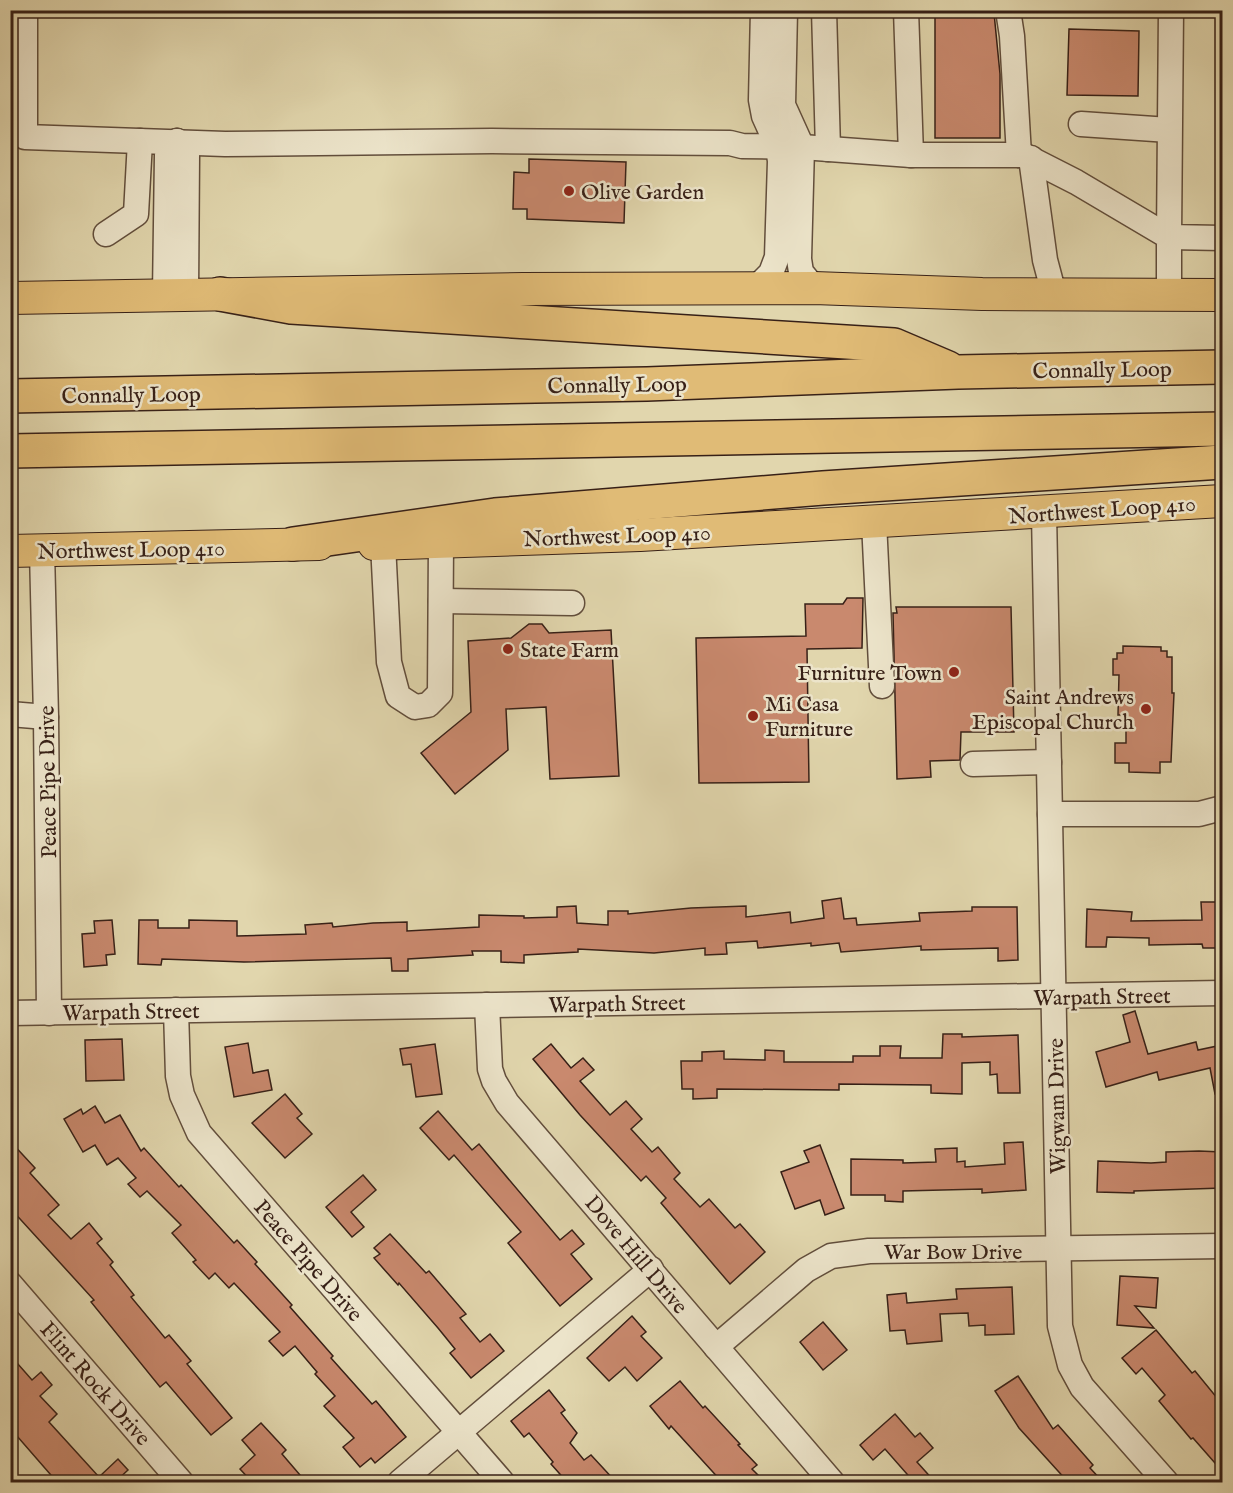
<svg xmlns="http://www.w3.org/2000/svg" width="1233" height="1493" font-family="'IM FELL English',serif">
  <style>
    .building { fill: #c9896e; stroke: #372017; stroke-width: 1.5 }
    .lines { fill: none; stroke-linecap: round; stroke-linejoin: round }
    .minor-casing { stroke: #624e3c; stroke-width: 27 }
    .major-casing { stroke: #372017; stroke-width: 34 }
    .highway-casing { stroke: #372017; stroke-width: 36 }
    .minor { stroke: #ece4ca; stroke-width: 24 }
    .major { stroke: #e0bb76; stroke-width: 32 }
    .highway { stroke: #e0bb76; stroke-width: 33 }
    .poi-dot { fill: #8f2418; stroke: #ece4ca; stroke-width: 2 }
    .labels { text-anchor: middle; stroke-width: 5; stroke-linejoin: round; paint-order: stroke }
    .poi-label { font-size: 22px; fill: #372017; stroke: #ece4ca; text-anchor: start }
    .street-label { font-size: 22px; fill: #372017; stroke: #ece4ca }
  </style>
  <rect width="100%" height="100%" fill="#e1d6ad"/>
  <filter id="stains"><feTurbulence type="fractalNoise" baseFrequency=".00333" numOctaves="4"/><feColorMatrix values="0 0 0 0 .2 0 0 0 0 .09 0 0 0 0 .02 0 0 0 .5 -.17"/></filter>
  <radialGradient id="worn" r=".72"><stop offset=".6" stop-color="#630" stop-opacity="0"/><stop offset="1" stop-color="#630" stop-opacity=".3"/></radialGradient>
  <g class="building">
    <polygon points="935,10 988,10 988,13 994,13 1000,74 1000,138 935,138"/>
    <polygon points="1069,29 1139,31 1138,96 1067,95"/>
    <polygon points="529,159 626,162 624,223 527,219 527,209 513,209 514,172 529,173"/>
    <polygon points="847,598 863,598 862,648 807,649 809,782 699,783 696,638 806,636 805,604 843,604"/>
    <polygon points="896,607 1011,607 1014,732 961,732 960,760 930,761 931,777 897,779 893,613 897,613"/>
    <polygon points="529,624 542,624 549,633 611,630 619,776 550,779 546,707 506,709 508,750 455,794 421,753 471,712 468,641 511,638"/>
    <polygon points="1123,646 1161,647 1161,651 1167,651 1167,657 1172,657 1172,693 1174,693 1171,762 1160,762 1160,773 1129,772 1129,763 1115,763 1115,743 1126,743 1126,715 1118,715 1119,675 1113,675 1113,659 1117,659 1117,653 1123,653"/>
    <polygon points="841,898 844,919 856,918 857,925 920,921 919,913 972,911 972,907 1017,907 1018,960 998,961 998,948 921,950 921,946 841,952 839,943 811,946 811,943 758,948 757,941 726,943 727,954 705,955 705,948 654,953 578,949 578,952 524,955 524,963 501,962 501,951 472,951 473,955 408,959 408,971 392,971 391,958 244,962 162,959 161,965 138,964 139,920 158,920 158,928 189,928 189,920 237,921 237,936 306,934 305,925 332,923 333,927 373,923 407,922 407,931 479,927 479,915 524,916 524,918 557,917 557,907 576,906 577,923 608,925 608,911 628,911 628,914 691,908 746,906 746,917 790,912 791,923 824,918 822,901"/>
    <polygon points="1201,902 1222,902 1222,948 1203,948 1202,944 1149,945 1149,938 1107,937 1106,947 1086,947 1087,909 1132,912 1131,921 1202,920"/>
    <polygon points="112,920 115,954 106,955 107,965 84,967 82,934 95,933 94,921"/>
    <polygon points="1135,1011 1148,1054 1196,1042 1198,1050 1222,1045 1222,1094 1215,1094 1210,1068 1159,1080 1157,1072 1106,1087 1096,1052 1130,1042 1123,1015"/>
    <polygon points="943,1034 962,1034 962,1037 1018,1035 1020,1093 998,1093 997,1074 990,1075 990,1062 962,1063 962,1094 931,1093 931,1085 839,1084 839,1090 717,1089 717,1098 693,1099 693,1089 682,1089 681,1061 702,1061 702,1052 724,1051 724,1059 765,1060 765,1050 784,1051 784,1062 853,1062 853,1056 880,1056 880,1046 901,1046 900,1058 942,1058"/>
    <polygon points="122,1039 124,1080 86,1081 85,1040"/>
    <polygon points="248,1043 253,1073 268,1070 272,1090 234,1097 225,1047"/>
    <polygon points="435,1044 442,1094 416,1097 411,1064 403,1065 400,1049"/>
    <polygon points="551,1044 571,1068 583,1058 594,1070 580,1081 610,1115 626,1101 642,1119 631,1129 652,1152 658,1147 680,1173 674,1179 700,1207 709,1199 735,1228 740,1224 765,1252 730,1284 661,1203 666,1198 646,1176 641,1181 580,1115 533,1059"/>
    <polygon points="285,1094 302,1114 297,1118 312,1134 285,1158 252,1123"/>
    <polygon points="95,1106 105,1123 120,1115 141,1151 144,1148 179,1187 181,1185 234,1243 237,1240 257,1262 255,1264 292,1305 290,1307 333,1356 331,1358 372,1404 376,1401 406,1437 375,1463 371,1458 360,1467 343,1447 354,1438 324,1406 335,1396 315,1374 317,1372 295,1346 283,1356 269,1341 280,1332 234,1283 229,1288 215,1273 209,1279 193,1262 196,1260 172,1233 181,1225 147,1191 140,1197 128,1184 136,1178 118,1158 107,1165 95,1145 83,1152 64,1119 81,1109 83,1114"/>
    <polygon points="438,1111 472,1150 479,1144 560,1240 572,1230 584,1244 571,1254 592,1279 560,1306 508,1243 521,1232 454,1155 449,1160 420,1128"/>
    <polygon points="10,1141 35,1168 30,1173 59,1205 48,1215 71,1239 89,1223 102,1239 97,1243 113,1262 110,1265 134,1295 131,1297 165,1338 169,1335 191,1361 187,1364 232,1418 211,1435 166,1382 160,1387 91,1302 94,1300 10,1208"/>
    <polygon points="1023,1142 1026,1190 982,1193 982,1189 903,1191 903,1202 885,1201 885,1195 851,1195 851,1159 903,1160 903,1163 936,1162 935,1149 957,1148 957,1162 965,1161 965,1167 1005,1164 1004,1143"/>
    <polygon points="820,1145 844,1208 825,1215 820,1200 795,1209 781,1172 809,1162 804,1151"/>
    <polygon points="1199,1151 1222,1152 1222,1188 1134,1191 1134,1193 1097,1192 1098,1161 1151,1163 1166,1162 1166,1152"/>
    <polygon points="363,1175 376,1190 351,1212 364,1227 352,1237 326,1207"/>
    <polygon points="390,1234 426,1273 429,1271 466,1314 460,1318 480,1342 490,1334 504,1351 471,1378 450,1353 455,1349 438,1328 399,1283 398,1285 374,1258 380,1254 374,1248"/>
    <polygon points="1120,1276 1158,1278 1156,1308 1135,1306 1154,1328 1117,1325"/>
    <polygon points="1012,1287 1014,1334 985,1335 985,1325 969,1326 968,1313 940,1314 942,1341 907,1344 905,1330 890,1331 887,1295 906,1293 907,1303 957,1299 956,1289"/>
    <polygon points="632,1316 646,1332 641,1336 662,1358 637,1381 625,1367 609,1381 587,1358"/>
    <polygon points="823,1322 847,1350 823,1370 800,1342"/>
    <polygon points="1156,1330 1192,1373 1195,1371 1222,1404 1222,1471 1193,1438 1191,1439 1159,1401 1165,1395 1142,1368 1136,1374 1122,1358"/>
    <polygon points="10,1355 32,1380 41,1372 52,1385 40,1396 57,1414 49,1422 99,1477 118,1459 128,1470 115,1482 57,1482 10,1428 10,1420 17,1415 10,1408"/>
    <polygon points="1018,1376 1053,1429 1058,1425 1093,1465 1090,1468 1103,1482 1068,1482 1019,1428 995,1391"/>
    <polygon points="680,1381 703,1408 705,1406 740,1444 738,1445 757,1465 752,1469 765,1482 722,1482 671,1426 669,1429 650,1406"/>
    <polygon points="549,1390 565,1410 561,1413 577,1433 570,1443 584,1460 591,1455 616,1482 567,1482 551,1464 553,1462 529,1433 524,1437 511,1421"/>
    <polygon points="895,1414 915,1437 920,1433 933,1448 917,1462 935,1482 914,1482 885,1449 873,1460 860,1445"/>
    <polygon points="261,1423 286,1450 282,1454 306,1482 252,1482 240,1469 255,1455 242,1440"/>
  </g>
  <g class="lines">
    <defs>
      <g id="minor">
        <polyline points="25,10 25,137 225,144 492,141 730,143 742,146 802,147 911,155 1023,155 1076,182 1169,237 1169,295"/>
        <polyline points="785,10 783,105 802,147 799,259 801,272 814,288"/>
        <polyline points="824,10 828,149"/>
        <polyline points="906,10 911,155"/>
        <polyline points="1008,10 1012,36 1019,155"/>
        <polyline points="1171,10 1169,237 1222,238"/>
        <polyline points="1081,124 1169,130"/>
        <polyline points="177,141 187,155 186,294"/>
        <polyline points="1031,158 1045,260 1054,294"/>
        <polyline points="106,234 136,214 140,141"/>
        <polyline points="756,288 771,273 777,257 780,161 778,147 764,116 761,100 763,10"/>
        <polyline points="165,294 167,155 177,141"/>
        <polyline points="1044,513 1060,1326 1070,1365 1082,1387 1166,1482"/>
        <polyline points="874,522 882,686"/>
        <polyline points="383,544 389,662 398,696 415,707 428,705 440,693 441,542"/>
        <polyline points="42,551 46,717 49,1013"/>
        <polyline points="441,601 572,603"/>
        <polyline points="10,714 46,717"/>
        <polyline points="973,764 1049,762"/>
        <polyline points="1050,814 1199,814 1222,808"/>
        <polyline points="487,1005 490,1069 494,1081 507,1103 832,1482"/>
        <polyline points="176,1010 178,1076 182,1095 199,1133 502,1482"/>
        <polyline points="10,1013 1222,993"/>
        <polyline points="10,1284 181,1482"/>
        <polyline points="716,1347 806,1270 831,1256 869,1251 1222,1246"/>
        <polyline points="400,1482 651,1269"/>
      </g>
      <g id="major">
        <polyline points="10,298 523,289 814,288 982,294 1222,295"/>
        <polyline points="374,544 640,535 1222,501"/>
        <polyline points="10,551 319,544"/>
      </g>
      <g id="highway">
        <polyline points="220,294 291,307 894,345 948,368"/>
        <polyline points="10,396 647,384 958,372 1222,367"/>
        <polyline points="10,451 1222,429"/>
        <polyline points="293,544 495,515 823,488 1222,462"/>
      </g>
    </defs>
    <use href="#minor" class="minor-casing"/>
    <use href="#major" class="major-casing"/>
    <use href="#highway" class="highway-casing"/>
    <use href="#minor" class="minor"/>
    <use href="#major" class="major"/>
    <use href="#highway" class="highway"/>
  </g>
  <g class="poi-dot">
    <circle cx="569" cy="191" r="6"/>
    <circle cx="508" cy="649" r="6"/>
    <circle cx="954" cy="672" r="6"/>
    <circle cx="1146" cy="709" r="6"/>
    <circle cx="753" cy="716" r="6"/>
  </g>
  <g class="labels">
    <g class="poi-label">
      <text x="581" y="199">Olive Garden</text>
      <text x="520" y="657">State Farm</text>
      <text x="942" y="680" text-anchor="end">Furniture Town</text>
      <text x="1134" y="704" text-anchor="end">Saint Andrews<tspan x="1134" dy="25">Episcopal Church</tspan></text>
      <text x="765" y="711">Mi Casa<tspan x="765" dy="25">Furniture</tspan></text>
    </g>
    <g class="street-label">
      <text transform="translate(1102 369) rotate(-1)" y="8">Connally Loop</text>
      <text transform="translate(617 384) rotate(-1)" y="8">Connally Loop</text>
      <text transform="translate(131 394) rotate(-1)" y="8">Connally Loop</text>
      <text transform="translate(1102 509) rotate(-4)" y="8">Northwest Loop 410</text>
      <text transform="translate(617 535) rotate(-2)" y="8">Northwest Loop 410</text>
      <text transform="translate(131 549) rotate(-1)" y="8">Northwest Loop 410</text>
      <text transform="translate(47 782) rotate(-91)" y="8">Peace Pipe Drive</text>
      <text transform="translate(1102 996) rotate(-1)" y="8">Warpath Street</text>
      <text transform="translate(617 1003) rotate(-1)" y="8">Warpath Street</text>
      <text transform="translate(131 1011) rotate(-1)" y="8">Warpath Street</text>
      <text transform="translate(1056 1106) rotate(-91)" y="8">Wigwam Drive</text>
      <text x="953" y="1259">War Bow Drive</text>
      <text transform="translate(637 1254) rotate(50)" y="8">Dove Hill Drive</text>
      <text transform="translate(309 1260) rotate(49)" y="8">Peace Pipe Drive</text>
      <text transform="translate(96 1383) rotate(49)" y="8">Flint Rock Drive</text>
    </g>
  </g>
  <rect width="1233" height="1493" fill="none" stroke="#e1d6ad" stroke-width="36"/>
  <rect x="12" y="12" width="1209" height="1469" fill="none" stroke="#372017" stroke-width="3"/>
  <rect x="18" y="18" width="1197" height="1457" fill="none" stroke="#372017" stroke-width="1.5"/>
  <rect width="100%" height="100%" filter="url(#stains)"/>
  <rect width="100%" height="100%" fill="url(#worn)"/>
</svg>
